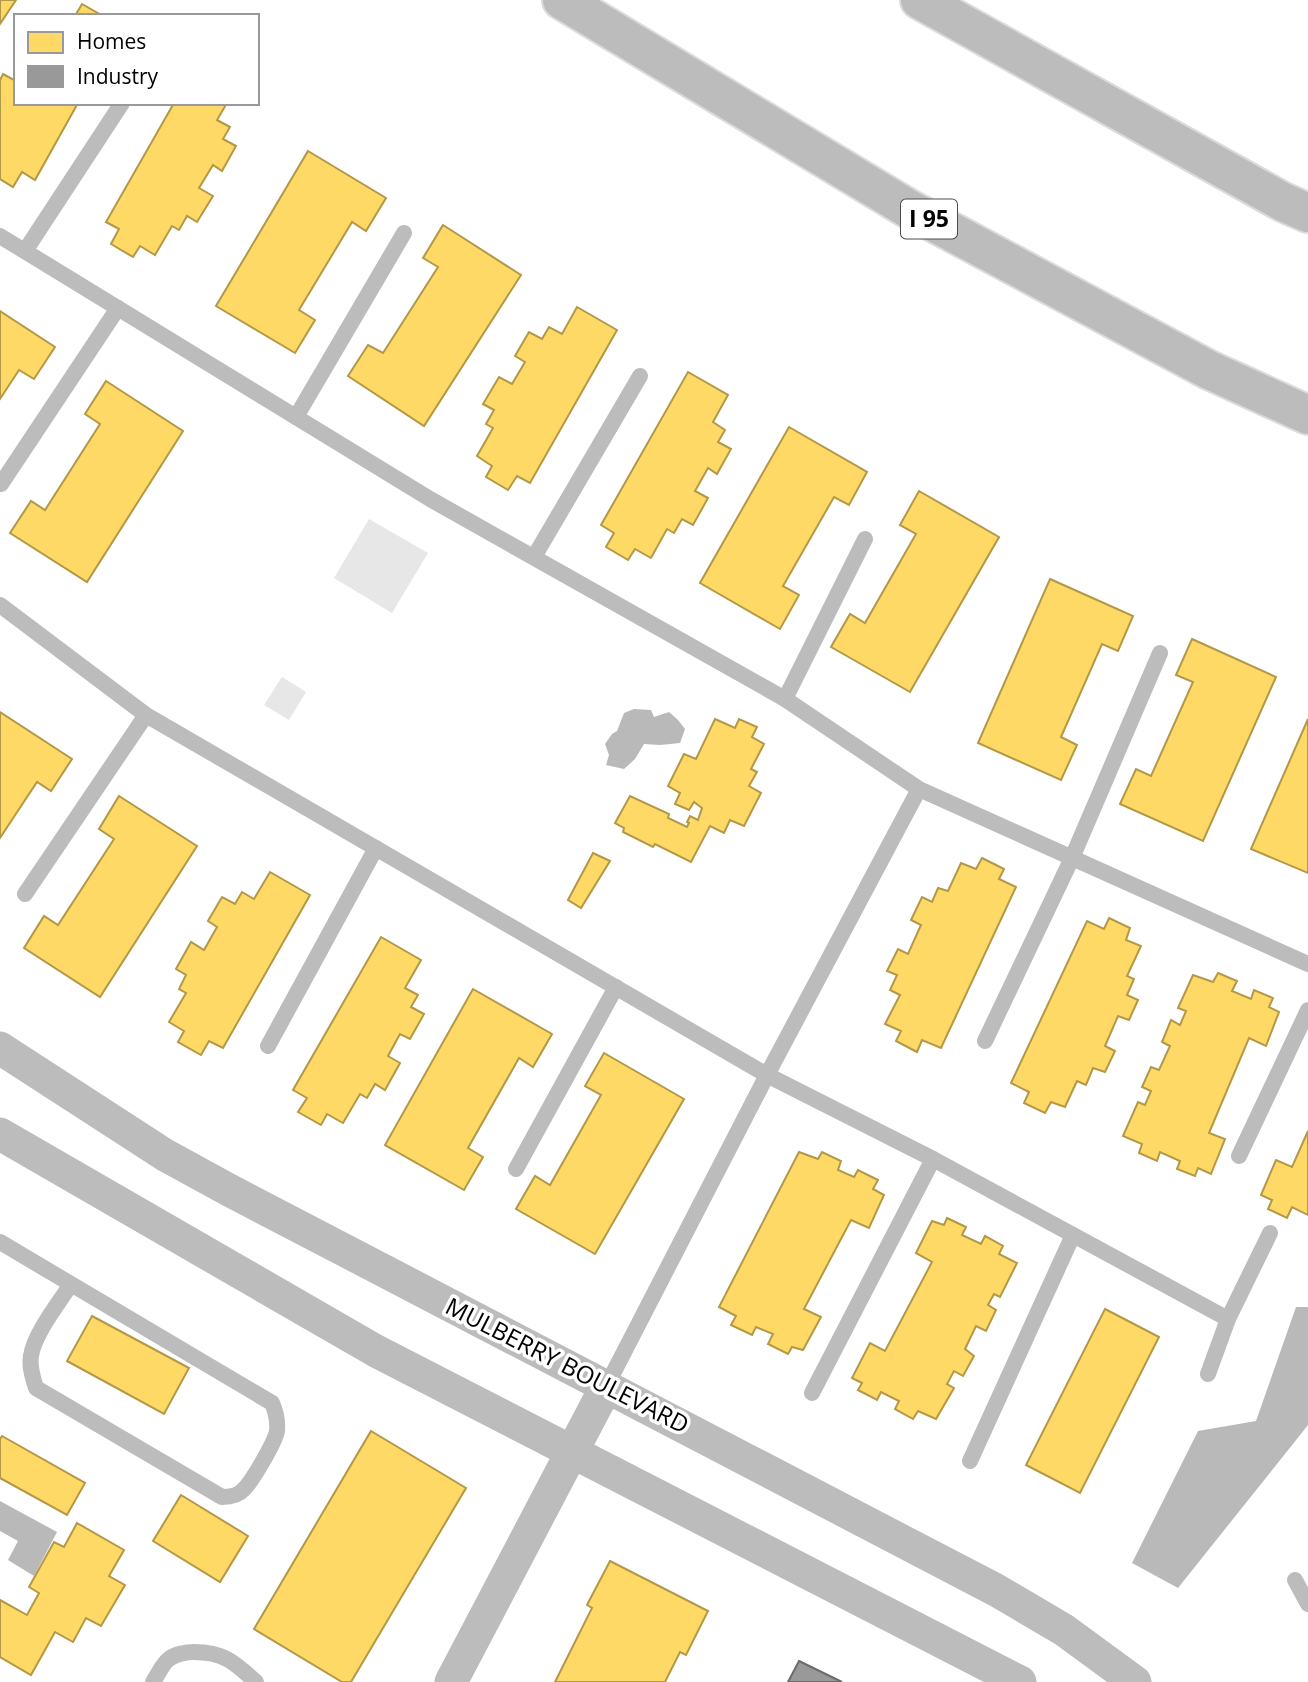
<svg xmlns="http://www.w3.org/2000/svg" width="1308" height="1682" font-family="'Open Sans',sans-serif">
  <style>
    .green { fill: #e7e7e7 }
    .water { fill: #b9b9b9 }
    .homes { fill: #ffd966; stroke: #b29847; stroke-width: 2 }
    .industry { fill: #999; stroke: #6b6b6b; stroke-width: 2 }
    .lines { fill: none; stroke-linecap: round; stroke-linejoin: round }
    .motorway-casing { stroke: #dbdbdb; stroke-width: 42 }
    .service { stroke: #bcbcbc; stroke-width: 16 }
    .minor { stroke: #bcbcbc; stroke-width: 33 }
    .motorway { stroke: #bcbcbc; stroke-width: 38 }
    .labels { text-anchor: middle; stroke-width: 7; stroke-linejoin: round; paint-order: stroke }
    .shield { fill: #fff; stroke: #4c4c4c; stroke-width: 2 }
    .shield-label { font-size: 23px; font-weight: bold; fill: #000 }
    .street-label { font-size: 24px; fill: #000; stroke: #fff }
  </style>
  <rect width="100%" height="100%" fill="#fff"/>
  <g class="green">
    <polygon points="369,519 428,553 392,613 334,578"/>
    <polygon points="282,677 306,692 289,720 264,705"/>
  </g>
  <g class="water">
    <polygon points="634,709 651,710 654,717 669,712 678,720 685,729 680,743 660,745 644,744 635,759 624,769 606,765 609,755 605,744 612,734 617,731 624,713"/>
    <polygon points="1296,1307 1308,1307 1308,1425 1178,1588 1132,1563 1198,1431 1256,1421"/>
    <polygon points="0,1501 57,1532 34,1576 8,1560 18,1541 0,1531"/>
  </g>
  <g class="homes">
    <polygon points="0,0 16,0 0,24"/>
    <polygon points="82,4 103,16 75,16"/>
    <polygon points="3,74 16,81 16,103 78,103 35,180 22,172 13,187 0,179 0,80"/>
    <polygon points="174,103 227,103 217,120 230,127 223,139 236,146 222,171 213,165 199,188 213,196 197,222 187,216 179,230 172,226 155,255 140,246 133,257 111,244 119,229 106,222"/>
    <polygon points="308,151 386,198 366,231 352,222 299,310 315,320 295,353 216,306"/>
    <polygon points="443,225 521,275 424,426 348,376 368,345 383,353 438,267 423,258"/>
    <polygon points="577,307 617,330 530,483 517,476 508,490 486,477 492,466 477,456 493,428 486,424 494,410 483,404 499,377 512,384 525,362 515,356 529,332 542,339 549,327 562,334"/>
    <polygon points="0,311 55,347 34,379 19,370 0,399"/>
    <polygon points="688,372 728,395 713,422 725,430 718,442 731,449 717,474 708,468 695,491 708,498 693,525 682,519 674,533 667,529 651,558 635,549 628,560 606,547 614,533 601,525"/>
    <polygon points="106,381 183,431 87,582 10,533 31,501 45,510 100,424 85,414"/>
    <polygon points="789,427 867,472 849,505 834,497 783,586 799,595 780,629 700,583"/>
    <polygon points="919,491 999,537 910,692 831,647 850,614 865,623 916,534 900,525"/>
    <polygon points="1050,579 1133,616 1118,651 1102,644 1061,737 1077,745 1061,780 978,743"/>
    <polygon points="1192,639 1276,677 1203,841 1120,804 1136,769 1151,776 1193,682 1176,675"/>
    <polygon points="0,712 72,759 51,791 37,782 0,838"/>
    <polygon points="715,719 735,728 739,719 757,727 752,737 764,744 751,769 757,772 749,786 761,793 744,826 730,820 724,833 710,826 691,862 655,844 653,847 623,832 624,828 615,823 630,796 669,814 668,818 687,827 689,823 687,822 690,816 698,820 702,808 694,802 689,810 675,804 680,793 668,786 684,754 696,759"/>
    <polygon points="1308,719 1308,873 1251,849"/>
    <polygon points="119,796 197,846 100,997 24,948 44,916 58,925 114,839 99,829"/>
    <polygon points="593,853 610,861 581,908 568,900"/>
    <polygon points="982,858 1004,869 999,879 1016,887 941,1048 922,1040 917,1052 896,1041 901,1031 885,1024 900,995 890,990 897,975 887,971 898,949 908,954 921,925 911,920 922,897 932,902 938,888 948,891 961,863 976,869"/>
    <polygon points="270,872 310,895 223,1048 209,1041 201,1055 178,1042 184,1031 169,1022 186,993 179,989 186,975 176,969 191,942 204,950 217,927 208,921 222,897 235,904 242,892 254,899"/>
    <polygon points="1109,918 1130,928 1126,940 1141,946 1127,976 1134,979 1127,995 1138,1000 1129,1020 1118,1016 1105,1046 1115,1051 1105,1072 1093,1068 1086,1085 1077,1081 1065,1107 1051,1102 1045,1113 1024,1103 1029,1092 1011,1083 1087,921 1104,929"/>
    <polygon points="381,937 421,960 405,988 418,995 411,1007 424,1014 410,1039 400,1034 388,1056 400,1063 385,1090 375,1084 367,1098 360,1094 343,1123 327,1114 321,1125 298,1112 307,1098 293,1090"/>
    <polygon points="1218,973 1237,981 1232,991 1251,999 1254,990 1273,998 1269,1007 1279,1012 1266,1046 1249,1038 1209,1133 1225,1139 1211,1174 1198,1168 1195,1176 1177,1169 1180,1161 1160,1152 1157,1161 1139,1153 1142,1144 1123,1136 1138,1102 1145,1105 1151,1091 1142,1087 1151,1067 1159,1070 1170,1046 1162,1042 1171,1020 1180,1025 1186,1011 1178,1008 1193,975 1213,982"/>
    <polygon points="473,989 552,1034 533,1067 519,1058 468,1148 483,1157 464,1190 385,1145"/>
    <polygon points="604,1053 684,1099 595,1254 516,1209 535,1176 550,1185 601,1095 585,1086"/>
    <polygon points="1308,1131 1308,1215 1292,1207 1287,1218 1268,1209 1272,1200 1261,1195 1276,1160 1292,1167"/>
    <polygon points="799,1152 818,1159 822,1152 841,1161 838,1170 854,1177 858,1170 878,1180 873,1189 884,1195 869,1228 851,1220 804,1309 821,1317 803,1350 792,1347 788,1354 768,1344 773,1334 756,1327 752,1335 731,1325 736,1316 719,1307"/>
    <polygon points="947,1218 966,1227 962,1235 981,1244 985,1236 1003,1246 999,1254 1017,1263 1000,1297 994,1294 988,1305 996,1310 986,1331 976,1326 965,1349 974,1356 963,1376 954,1371 947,1384 954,1388 936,1419 918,1411 913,1419 895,1409 899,1401 881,1392 877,1400 858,1390 862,1383 852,1378 870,1343 885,1351 932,1262 916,1253 932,1221 944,1225"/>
    <polygon points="1105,1309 1159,1337 1080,1493 1026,1465"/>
    <polygon points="92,1316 189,1368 164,1414 67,1361"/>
    <polygon points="371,1431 466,1488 351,1682 342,1682 254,1629"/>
    <polygon points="2,1436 85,1483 67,1515 0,1478 0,1439"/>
    <polygon points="181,1495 248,1536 220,1582 153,1541"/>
    <polygon points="77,1523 124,1550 109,1576 125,1585 101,1626 86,1618 73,1642 55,1632 31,1675 0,1657 0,1600 27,1615 39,1593 29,1587 54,1542 64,1547"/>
    <polygon points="610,1561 708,1611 686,1655 680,1652 665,1682 555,1682 592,1608 587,1605"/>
  </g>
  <polygon class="industry" points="799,1661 842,1682 788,1682"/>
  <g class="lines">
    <defs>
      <g id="motorway">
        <polyline points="562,0 909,209 1209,370 1308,415"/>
        <polyline points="920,0 1283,202 1308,213"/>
      </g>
    </defs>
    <use href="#motorway" class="motorway-casing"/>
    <g class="service">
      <polyline points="0,236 430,499 785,699 919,789 1308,964"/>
      <polyline points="25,251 122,103"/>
      <polyline points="296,417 404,233"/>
      <polyline points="1,484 118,308"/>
      <polyline points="534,557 640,376"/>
      <polyline points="0,605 146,715 767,1075 933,1159 1228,1319"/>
      <polyline points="785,699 865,539"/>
      <polyline points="25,894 146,715"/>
      <polyline points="985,1041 1072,858 1160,653"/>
      <polyline points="268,1046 376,848"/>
      <polyline points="1239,1156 1308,1010"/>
      <polyline points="516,1169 616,987"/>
      <path d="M 0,1242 L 272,1403 C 276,1412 278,1420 277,1431 C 275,1442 252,1482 243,1490 C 238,1496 230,1497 222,1497 L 36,1388 C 33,1378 29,1367 31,1356 C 34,1334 59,1303 71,1284"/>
      <polyline points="1208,1374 1228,1319 1270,1233"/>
      <polyline points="606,1387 767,1075 919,789"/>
      <polyline points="812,1393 933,1159"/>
      <polyline points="970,1461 1073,1235"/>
      <polyline points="1295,1580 1308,1604"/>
      <path d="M 153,1682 C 158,1675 162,1664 169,1659 C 175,1654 187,1652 194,1652 C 224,1652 235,1663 256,1682"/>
    </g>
    <g class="minor">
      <polyline points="0,1048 165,1155 229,1190 996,1590 1064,1630 1135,1682"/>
      <polyline points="0,1134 376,1351 1020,1682"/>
      <polyline points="451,1682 606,1387"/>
    </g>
    <use href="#motorway" class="motorway"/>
  </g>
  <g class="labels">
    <rect class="shield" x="901" y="199.5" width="56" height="39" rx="5"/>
    <g class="shield-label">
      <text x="929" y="227">I 95</text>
    </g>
    <g class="street-label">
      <text transform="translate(567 1366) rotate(27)" y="8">MULBERRY BOULEVARD</text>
    </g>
  </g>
  <rect x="14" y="14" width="245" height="91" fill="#ffffff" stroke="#999999" stroke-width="2"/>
  <rect x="28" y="32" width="35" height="21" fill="#ffd966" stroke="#999999" stroke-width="2"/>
  <text x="77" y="49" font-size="21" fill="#000000">Homes</text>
  <rect x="28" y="66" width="35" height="21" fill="#999999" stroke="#999999" stroke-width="2"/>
  <text x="77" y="84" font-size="21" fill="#000000">Industry</text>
</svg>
